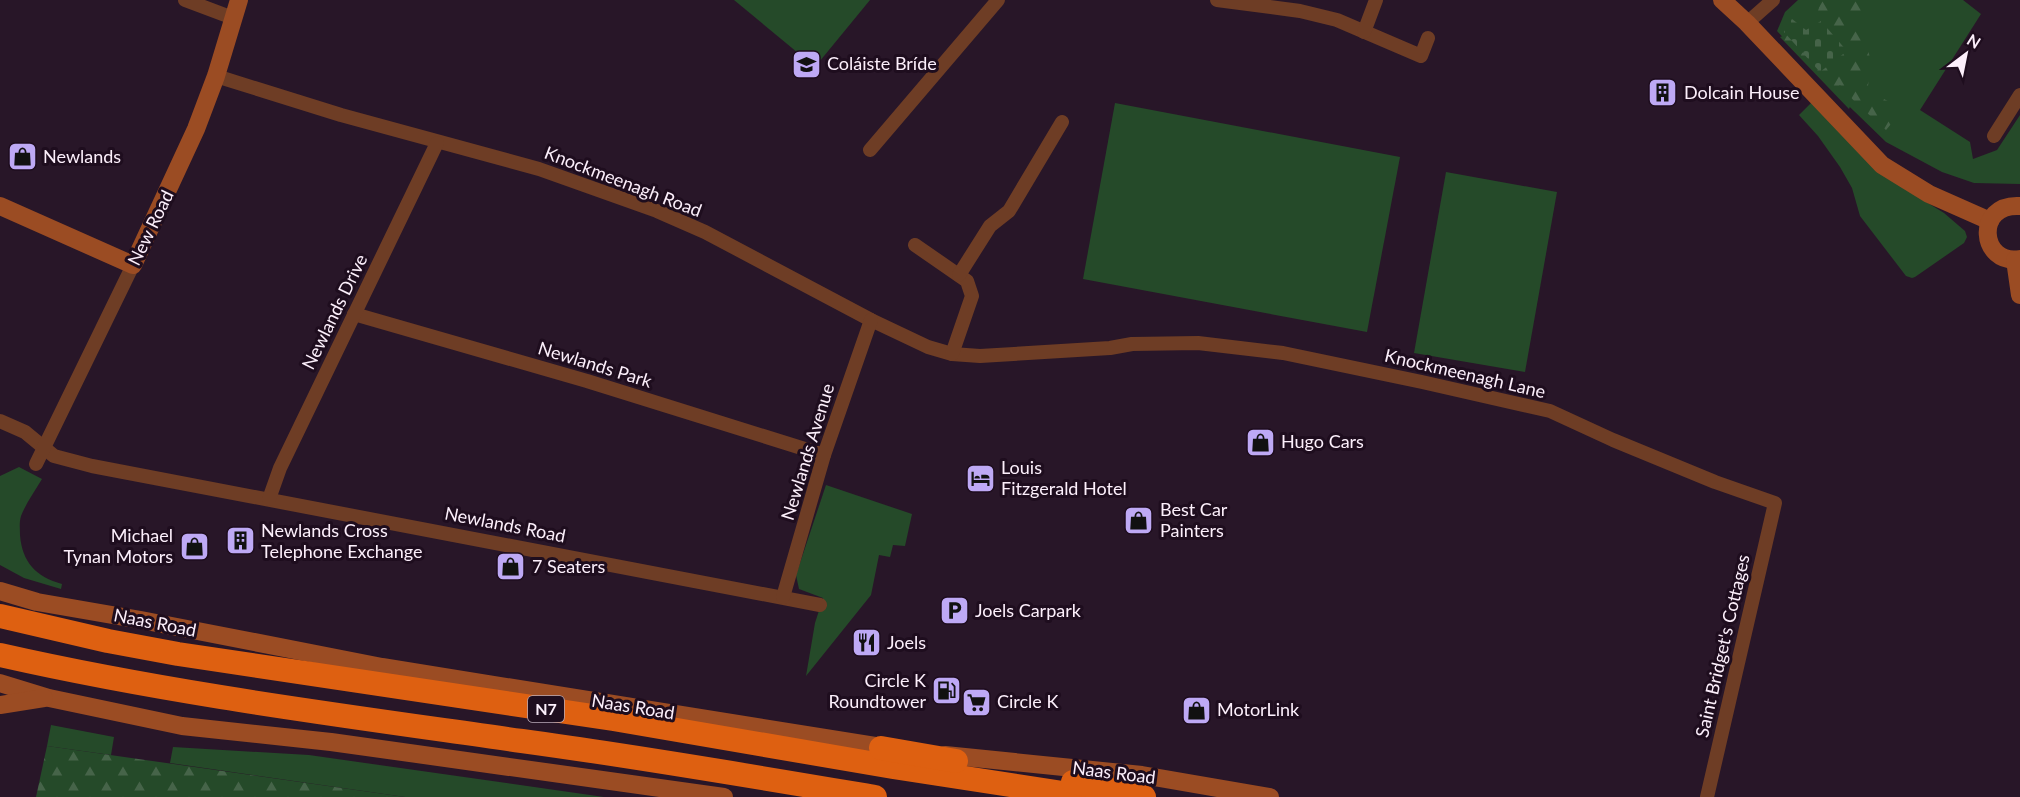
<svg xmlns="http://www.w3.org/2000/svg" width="2020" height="797" font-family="Lato,sans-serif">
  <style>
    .grass { fill: #254a29 }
    .forest { fill: url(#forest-firs) }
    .cemetery { fill: url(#cemetery-stones) }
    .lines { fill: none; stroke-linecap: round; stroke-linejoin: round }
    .street { stroke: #6e3d25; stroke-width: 14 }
    .secondary { stroke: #9b4c23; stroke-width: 18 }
    .highway { stroke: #de6011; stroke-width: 24 }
    .labels { text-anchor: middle; stroke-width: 6; stroke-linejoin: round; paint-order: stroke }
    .shield { fill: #1e0d1e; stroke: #b9abb9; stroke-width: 1.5 }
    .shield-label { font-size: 16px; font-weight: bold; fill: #fceffb }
    .poi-label { font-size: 18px; fill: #fceffb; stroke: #1e0d1e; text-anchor: start }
    .street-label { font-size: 18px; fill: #fceffb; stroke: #1e0d1e }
  </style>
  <defs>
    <pattern id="forest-firs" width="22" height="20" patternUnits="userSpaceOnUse" patternTransform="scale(1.5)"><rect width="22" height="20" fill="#254a29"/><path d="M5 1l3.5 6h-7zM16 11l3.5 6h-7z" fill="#466449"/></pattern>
    <pattern id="cemetery-stones" width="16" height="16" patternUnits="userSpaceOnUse" patternTransform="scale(1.5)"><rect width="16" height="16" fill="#254a29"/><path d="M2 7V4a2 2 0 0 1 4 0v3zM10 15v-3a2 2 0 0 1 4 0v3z" fill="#466449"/></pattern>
  </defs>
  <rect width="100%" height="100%" fill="#281628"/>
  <g class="grass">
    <polygon points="734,0 870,0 815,67"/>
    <polygon points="1798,0 1963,0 1981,14 1920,110 1970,142 1973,159 1997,150 2020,115 2020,184 1974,183 1942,172 1886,142 1824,82 1777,31 1785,12"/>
    <polygon points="1813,101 1910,192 1944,213 1965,231 1967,237 1964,243 1915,277 1912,278 1906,276 1860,216 1852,188 1840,167 1818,136 1799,115"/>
    <polygon points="1115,103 1400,157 1367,332 1083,279"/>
    <polygon points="1446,172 1557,192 1525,372 1414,353"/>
    <path d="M 19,467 L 42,479 C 35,491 26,503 21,516 C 19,523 20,528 20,535 C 22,562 36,577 62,584 L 61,589 L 24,578 L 0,565 L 0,476 Z"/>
    <polygon points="826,485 912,514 905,546 893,545 890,557 879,555 871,595 806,676 815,623 823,598 799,589 796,575"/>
    <polygon points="51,725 114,737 111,755 47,746"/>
    <polygon points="173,747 309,755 604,797 405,797 170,763"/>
  </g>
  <g class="forest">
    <polygon points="1821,0 1859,0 1864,19 1861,26 1871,61 1868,86 1870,99 1884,99 1895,105 1891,124 1886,130 1855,102 1840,85 1837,88 1851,104 1849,109 1780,37 1789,34 1833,36 1821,21 1818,11"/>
    <polygon points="47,746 405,797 36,797"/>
  </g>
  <polygon class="cemetery" points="1792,19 1806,30 1821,21 1847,51 1820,72 1784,32"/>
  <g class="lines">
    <g class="street">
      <polyline points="185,0 233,18"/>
      <polyline points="1217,0 1300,11 1337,20 1421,56 1428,38"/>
      <polyline points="1747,23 1773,0"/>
      <polyline points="1364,32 1376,0"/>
      <polyline points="216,76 341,115 539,169 657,211 705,232 871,320 928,347 952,354 980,356 1110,348 1132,344 1198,343 1283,353 1422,382 1550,411 1613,440 1715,482 1775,503 1707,797"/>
      <polyline points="1994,136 2020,95"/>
      <polyline points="870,150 998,0"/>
      <polyline points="915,245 967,281 972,296 952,354"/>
      <polyline points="959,275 990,226 1009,211 1062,122"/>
      <polyline points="354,314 587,381 824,455"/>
      <polyline points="0,421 25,432 54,456 92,466 820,605"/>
      <polyline points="36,464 133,265"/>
      <polyline points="269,499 280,468 437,143"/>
      <polyline points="783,597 824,455 871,320"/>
    </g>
    <g class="secondary">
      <polyline points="1722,0 1747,23 1882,165 1929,194 1990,221"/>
      <polyline points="0,206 133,265 196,129 216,76 239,0"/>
      <path d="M 2020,206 C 1974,203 1980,266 2020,259"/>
      <polyline points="2015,260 2020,295"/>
      <polyline points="0,591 37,602 141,620 382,667 894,749"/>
      <polyline points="0,683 49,698 182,726 331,742 724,797"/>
      <polyline points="0,705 44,698"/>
      <polyline points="945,755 1142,775 1270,797"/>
    </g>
    <g class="highway">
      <polyline points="0,616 108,641 178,654 613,719 893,767 1089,797"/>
      <path d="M 0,655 C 172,694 347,716 522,741 C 640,757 757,777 875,797"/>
      <polyline points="881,748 956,761"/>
      <polyline points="1073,782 1144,797"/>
    </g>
  </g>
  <defs>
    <symbol id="school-square" viewBox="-11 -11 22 22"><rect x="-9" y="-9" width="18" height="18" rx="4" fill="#bea9f5" stroke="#1e0d1e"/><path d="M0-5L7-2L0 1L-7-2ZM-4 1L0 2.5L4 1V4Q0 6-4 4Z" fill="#111"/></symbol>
    <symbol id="building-square" viewBox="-11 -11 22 22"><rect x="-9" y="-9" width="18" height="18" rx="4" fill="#bea9f5" stroke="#1e0d1e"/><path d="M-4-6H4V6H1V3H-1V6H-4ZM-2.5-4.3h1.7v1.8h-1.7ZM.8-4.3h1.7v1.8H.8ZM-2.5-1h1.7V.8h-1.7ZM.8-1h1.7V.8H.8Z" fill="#111"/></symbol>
    <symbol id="shop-square" viewBox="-11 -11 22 22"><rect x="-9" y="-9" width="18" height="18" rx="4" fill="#bea9f5" stroke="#1e0d1e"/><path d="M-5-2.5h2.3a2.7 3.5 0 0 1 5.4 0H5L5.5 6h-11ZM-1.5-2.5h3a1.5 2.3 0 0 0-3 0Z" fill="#111"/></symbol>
    <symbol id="hotel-square" viewBox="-11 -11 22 22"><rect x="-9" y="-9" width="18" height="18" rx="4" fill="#bea9f5" stroke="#1e0d1e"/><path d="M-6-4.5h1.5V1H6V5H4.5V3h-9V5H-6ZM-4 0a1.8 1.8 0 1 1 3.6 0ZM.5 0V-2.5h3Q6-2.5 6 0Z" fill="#111"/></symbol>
    <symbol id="parking-square" viewBox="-11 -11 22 22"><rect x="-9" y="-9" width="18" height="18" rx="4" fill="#bea9f5" stroke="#1e0d1e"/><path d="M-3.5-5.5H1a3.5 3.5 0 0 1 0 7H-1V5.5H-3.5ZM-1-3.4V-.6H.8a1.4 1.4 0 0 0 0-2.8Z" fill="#111"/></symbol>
    <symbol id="restaurant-square" viewBox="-11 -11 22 22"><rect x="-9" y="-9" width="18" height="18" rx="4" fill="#bea9f5" stroke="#1e0d1e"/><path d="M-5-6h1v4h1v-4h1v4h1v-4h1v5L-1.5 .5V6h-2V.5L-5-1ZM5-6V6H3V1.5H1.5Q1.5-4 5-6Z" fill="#111"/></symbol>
    <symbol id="fuel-square" viewBox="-11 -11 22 22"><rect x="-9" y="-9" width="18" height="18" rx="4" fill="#bea9f5" stroke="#1e0d1e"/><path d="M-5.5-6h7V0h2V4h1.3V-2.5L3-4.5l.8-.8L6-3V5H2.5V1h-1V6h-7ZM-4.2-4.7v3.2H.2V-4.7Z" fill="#111"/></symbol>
    <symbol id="supermarket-square" viewBox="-11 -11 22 22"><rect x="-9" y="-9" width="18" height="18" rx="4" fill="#bea9f5" stroke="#1e0d1e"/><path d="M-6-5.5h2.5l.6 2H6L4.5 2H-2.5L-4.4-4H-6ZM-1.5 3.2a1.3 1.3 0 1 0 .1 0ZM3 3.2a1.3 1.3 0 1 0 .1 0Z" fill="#111"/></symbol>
  </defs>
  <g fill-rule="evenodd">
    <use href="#school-square" x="790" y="48" width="33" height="33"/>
    <use href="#building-square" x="1646" y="76" width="33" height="33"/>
    <use href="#shop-square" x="6" y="140" width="33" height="33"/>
    <use href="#shop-square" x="1244" y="426" width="33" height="33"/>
    <use href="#hotel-square" x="964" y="462" width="33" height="33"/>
    <use href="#shop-square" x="1122" y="504" width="33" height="33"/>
    <use href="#building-square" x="224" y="524" width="33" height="33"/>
    <use href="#shop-square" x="178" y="530" width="33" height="33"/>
    <use href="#shop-square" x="494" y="550" width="33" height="33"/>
    <use href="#parking-square" x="938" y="594" width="33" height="33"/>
    <use href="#restaurant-square" x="850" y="626" width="33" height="33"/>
    <use href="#fuel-square" x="930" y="674" width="33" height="33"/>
    <use href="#supermarket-square" x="960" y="686" width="33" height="33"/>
    <use href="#shop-square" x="1180" y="694" width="33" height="33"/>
  </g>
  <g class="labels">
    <rect class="shield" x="528" y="696" width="36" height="26" rx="4.5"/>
    <g class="shield-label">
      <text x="546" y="715">N7</text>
    </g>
    <g class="poi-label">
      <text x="827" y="70">Coláiste Bríde</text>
      <text x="1684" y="99">Dolcain House</text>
      <text x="43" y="163">Newlands</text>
      <text x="1281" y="448">Hugo Cars</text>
      <text x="1001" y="474">Louis<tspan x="1001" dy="21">Fitzgerald Hotel</tspan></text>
      <text x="1160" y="516">Best Car<tspan x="1160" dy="21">Painters</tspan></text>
      <text x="261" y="537">Newlands Cross<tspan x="261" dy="21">Telephone Exchange</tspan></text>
      <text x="173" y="542" text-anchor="end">Michael<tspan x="173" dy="21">Tynan Motors</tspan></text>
      <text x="532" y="573">7 Seaters</text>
      <text x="975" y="617">Joels Carpark</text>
      <text x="887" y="649">Joels</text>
      <text x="926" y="687" text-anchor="end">Circle K<tspan x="926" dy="21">Roundtower</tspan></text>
      <text x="997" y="708">Circle K</text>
      <text x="1217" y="716">MotorLink</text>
    </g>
    <g class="street-label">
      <text transform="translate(623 182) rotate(21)" y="6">Knockmeenagh Road</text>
      <text transform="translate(151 228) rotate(-64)" y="6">New Road</text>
      <text transform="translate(335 312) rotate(-64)" y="6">Newlands Drive</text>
      <text transform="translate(595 365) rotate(17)" y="6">Newlands Park</text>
      <text transform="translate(1465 374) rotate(13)" y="6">Knockmeenagh Lane</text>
      <text transform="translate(808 452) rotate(-73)" y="6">Newlands Avenue</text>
      <text transform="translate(505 525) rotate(11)" y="6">Newlands Road</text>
      <text transform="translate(155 623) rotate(11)" y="6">Naas Road</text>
      <text transform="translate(1723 646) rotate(-77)" y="6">Saint Bridget's Cottages</text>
      <text transform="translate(633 707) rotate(9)" y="6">Naas Road</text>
      <text transform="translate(1114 773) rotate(7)" y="6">Naas Road</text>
    </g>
  </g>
  <g transform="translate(1966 54) rotate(32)" stroke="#1e0d1e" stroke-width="4.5" paint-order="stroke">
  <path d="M0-4.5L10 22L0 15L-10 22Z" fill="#fceffb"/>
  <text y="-9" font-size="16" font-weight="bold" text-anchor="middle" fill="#fceffb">N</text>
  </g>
</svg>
